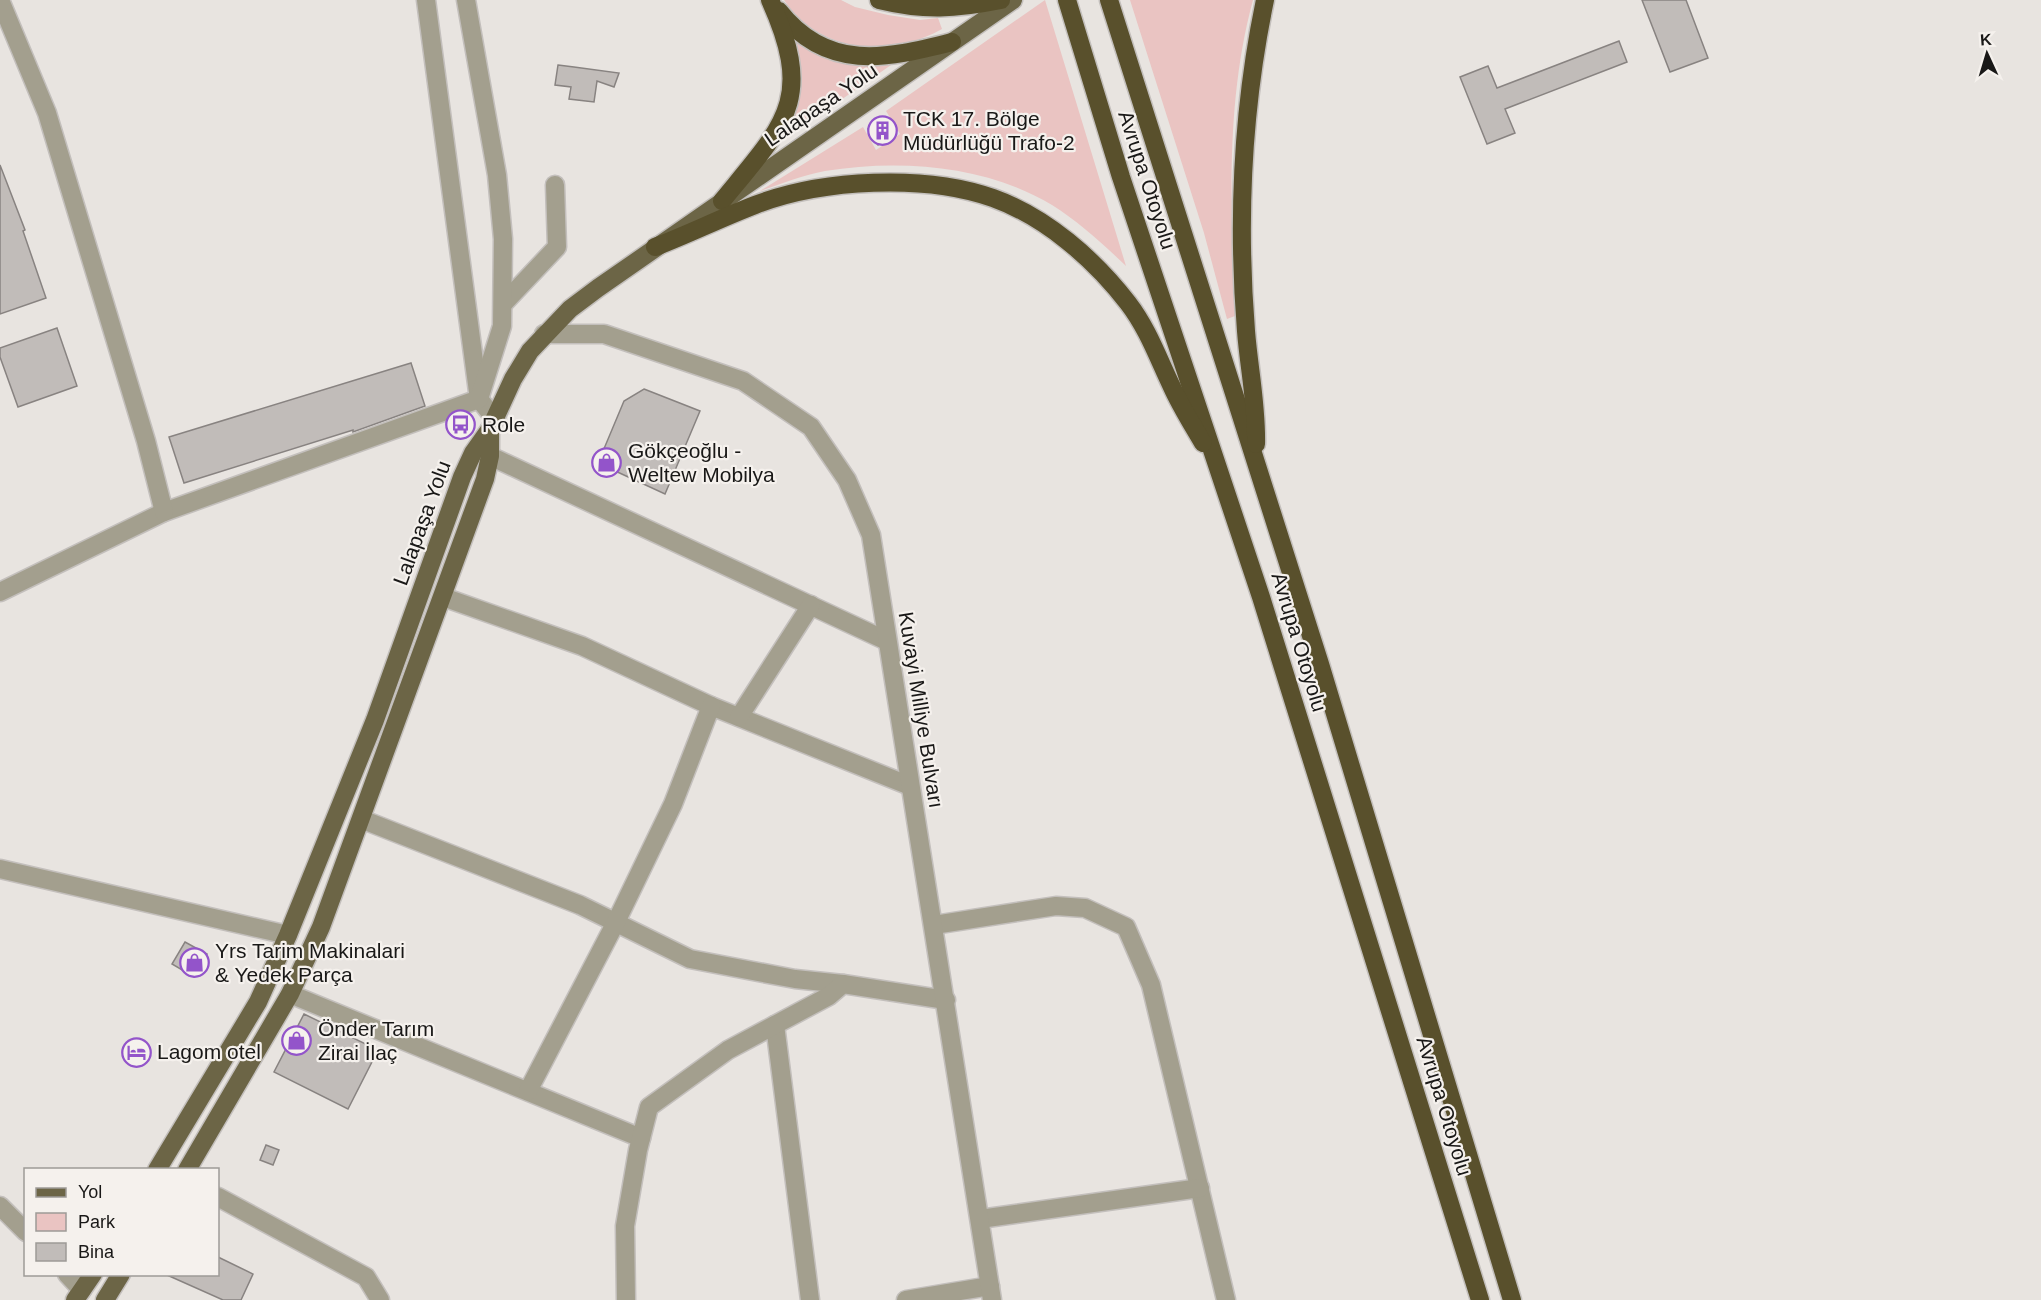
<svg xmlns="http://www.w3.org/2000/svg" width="2041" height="1300" font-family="Arial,sans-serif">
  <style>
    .green { fill: #eac4c2 }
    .building { fill: #c1bcb9; stroke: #888381; stroke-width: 1.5 }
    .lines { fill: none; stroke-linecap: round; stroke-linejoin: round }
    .minor-casing { stroke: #c3bfbc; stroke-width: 21 }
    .tertiary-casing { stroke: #c3bfbc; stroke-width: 21 }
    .primary-casing { stroke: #c3bfbc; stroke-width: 21 }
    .motorway-casing { stroke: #c3bfbc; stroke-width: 21 }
    .minor { stroke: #a39f8e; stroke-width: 18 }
    .tertiary { stroke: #a39f8e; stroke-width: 18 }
    .primary { stroke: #6c6546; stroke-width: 18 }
    .motorway { stroke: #59502c; stroke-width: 18 }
    .labels { text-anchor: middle; stroke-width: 4.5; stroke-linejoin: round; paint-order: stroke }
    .street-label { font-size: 21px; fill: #191817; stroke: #f5f1ed }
    .poi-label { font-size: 21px; fill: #191817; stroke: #f5f1ed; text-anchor: start }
  </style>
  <rect width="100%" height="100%" fill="#e8e4e0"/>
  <g class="green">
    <path d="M 784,0 L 841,0 L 855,7 L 888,15 L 920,20 L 938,18 L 942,29 C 888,59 820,53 784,0 Z"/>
    <path d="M 1045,0 L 1126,266 C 1103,244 1079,222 1052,205 C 986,165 900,159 825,171 C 803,175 781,184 760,191 L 863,127 L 876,150 L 900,134 L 886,111 Z"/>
    <path d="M 1130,0 L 1253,0 C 1225,103 1231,211 1235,316 L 1227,319 L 1204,233 Z"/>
    <path d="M 795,40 C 824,62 853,67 889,63 L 891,65 L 785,139 L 782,136 C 800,102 803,77 795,40 Z"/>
  </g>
  <g class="building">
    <polygon points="1642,0 1686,0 1708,58 1670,72"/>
    <polygon points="1619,41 1627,62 1505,109 1515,133 1487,144 1460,77 1488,66 1497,88"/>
    <polygon points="558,65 574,67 619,73 614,87 597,81 594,102 569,99 571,87 555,85"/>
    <polygon points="886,118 896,134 878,145 868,129"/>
    <polygon points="0,165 25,230 23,231 46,298 0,314"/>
    <polygon points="57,328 77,386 18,407 0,357 0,348"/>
    <polygon points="411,363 425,406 353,432 353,430 184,483 169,437"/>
    <polygon points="644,389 700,411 665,494 598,463 624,401"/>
    <polygon points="185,942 207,954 194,977 172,964"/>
    <polygon points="304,1014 378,1050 348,1109 274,1072"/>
    <polygon points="266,1145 279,1150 273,1165 260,1160"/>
    <polygon points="218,1257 253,1274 241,1300 223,1300 167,1275 218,1275"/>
  </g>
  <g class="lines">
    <defs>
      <g id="minor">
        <polyline points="426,0 479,399 495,419"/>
        <polyline points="503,304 557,247 555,185"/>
        <polyline points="490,456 887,641"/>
        <polyline points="0,592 164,512 479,399 502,326 503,239 497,175 466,0"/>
        <polyline points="443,597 582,646 711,706 910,786"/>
        <polyline points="739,717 811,605"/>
        <polyline points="361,819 580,905 690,959 795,979 843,984"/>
        <polyline points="0,869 288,935"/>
        <polyline points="934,925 1056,906 1085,908 1126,927 1151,985 1226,1300"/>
        <polyline points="290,994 641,1138"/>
        <polyline points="775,1025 810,1300"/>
        <polyline points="528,1091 616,922 673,804 711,706"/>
        <polyline points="218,1197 366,1277 380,1300"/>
        <polyline points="0,1206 26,1232"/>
        <polyline points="980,1219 1200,1188"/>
        <polyline points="67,1274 82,1290"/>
        <polyline points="626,1300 625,1226 638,1150 649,1107 728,1050 829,996 843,984 946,1000"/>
        <polyline points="906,1300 990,1286"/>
      </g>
      <g id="tertiary">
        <polyline points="0,0 47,113 146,441 164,512"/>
        <polyline points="544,334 604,334 743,381 811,427 847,480 871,535 992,1300"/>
      </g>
      <g id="primary">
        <polyline points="157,1170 258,1002 288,935 375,720 462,477 473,453 490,429 513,379 530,351 570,309 598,288 1013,0"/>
        <polyline points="187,1170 290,994 321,927 485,479 490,456 490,429"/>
        <polyline points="75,1300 93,1274"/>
        <polyline points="105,1300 121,1274"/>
      </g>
      <g id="motorway">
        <path d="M 879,0 C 924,11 956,9 1001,0"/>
        <polyline points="1067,0 1121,177 1261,597 1480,1300"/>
        <polyline points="1109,0 1320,664 1512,1300"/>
        <path d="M 779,11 C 827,72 886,59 952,42"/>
        <path d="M 722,201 C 785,124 815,100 770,0"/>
        <path d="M 655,247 C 689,234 721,218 755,205 C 822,179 925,174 993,198 C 1046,217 1094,259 1128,303 C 1148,329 1158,358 1172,387 C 1181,407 1192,424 1203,443"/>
        <path d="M 1256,444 C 1257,406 1249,369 1246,331 C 1237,219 1242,110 1265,0"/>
      </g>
    </defs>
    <use href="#minor" class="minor-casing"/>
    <use href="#tertiary" class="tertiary-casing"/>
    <use href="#primary" class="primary-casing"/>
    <use href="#motorway" class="motorway-casing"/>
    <use href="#minor" class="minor"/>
    <use href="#tertiary" class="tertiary"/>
    <use href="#primary" class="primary"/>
    <use href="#motorway" class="motorway"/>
  </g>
  <defs>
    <symbol id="building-ring" viewBox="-11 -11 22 22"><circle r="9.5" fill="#f5f1ed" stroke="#9354ca" stroke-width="1.5"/><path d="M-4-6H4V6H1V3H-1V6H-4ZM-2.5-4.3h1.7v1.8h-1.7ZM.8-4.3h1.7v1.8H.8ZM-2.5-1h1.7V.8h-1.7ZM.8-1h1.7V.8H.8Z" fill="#9354ca"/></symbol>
    <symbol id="bus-ring" viewBox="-11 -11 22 22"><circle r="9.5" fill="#f5f1ed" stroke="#9354ca" stroke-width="1.5"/><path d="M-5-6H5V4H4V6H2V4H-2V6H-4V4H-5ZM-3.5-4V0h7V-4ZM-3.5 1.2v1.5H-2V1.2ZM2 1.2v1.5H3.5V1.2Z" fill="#9354ca"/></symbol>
    <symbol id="shop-ring" viewBox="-11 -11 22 22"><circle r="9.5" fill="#f5f1ed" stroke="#9354ca" stroke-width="1.5"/><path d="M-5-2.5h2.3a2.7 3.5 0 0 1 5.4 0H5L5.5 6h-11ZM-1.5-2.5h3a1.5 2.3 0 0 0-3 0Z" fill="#9354ca"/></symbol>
    <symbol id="hotel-ring" viewBox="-11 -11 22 22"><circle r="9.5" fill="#f5f1ed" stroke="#9354ca" stroke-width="1.5"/><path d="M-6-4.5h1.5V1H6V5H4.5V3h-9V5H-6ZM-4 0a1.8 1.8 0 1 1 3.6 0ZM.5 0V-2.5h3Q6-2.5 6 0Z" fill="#9354ca"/></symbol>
  </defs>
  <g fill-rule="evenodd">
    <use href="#building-ring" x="866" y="114" width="33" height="33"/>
    <use href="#bus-ring" x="444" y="408" width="33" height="33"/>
    <use href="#shop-ring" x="590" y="446" width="33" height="33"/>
    <use href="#shop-ring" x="178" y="946" width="33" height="33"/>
    <use href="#shop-ring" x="280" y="1024" width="33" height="33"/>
    <use href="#hotel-ring" x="120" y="1036" width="33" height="33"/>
  </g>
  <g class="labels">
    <g class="street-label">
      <text transform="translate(821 105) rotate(-34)" y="7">Lalapaşa Yolu</text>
      <text transform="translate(1147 180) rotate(72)" y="7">Avrupa Otoyolu</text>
      <text transform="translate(422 523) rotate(-70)" y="7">Lalapaşa Yolu</text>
      <text transform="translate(1299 642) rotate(73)" y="7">Avrupa Otoyolu</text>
      <text transform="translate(921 710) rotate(81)" y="7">Kuvayi Milliye Bulvarı</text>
      <text transform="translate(1444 1106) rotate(73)" y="7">Avrupa Otoyolu</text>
    </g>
    <g class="poi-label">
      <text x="903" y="126">TCK 17. Bölge<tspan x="903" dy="24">Müdürlüğü Trafo-2</tspan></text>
      <text x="482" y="432">Role</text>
      <text x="628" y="458">Gökçeoğlu -<tspan x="628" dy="24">Weltew Mobilya</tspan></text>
      <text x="215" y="958">Yrs Tarim Makinalari<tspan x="215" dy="24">&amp; Yedek Parça</tspan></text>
      <text x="318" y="1036">Önder Tarım<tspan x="318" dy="24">Zirai İlaç</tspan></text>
      <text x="157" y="1059">Lagom otel</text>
    </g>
  </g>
  <rect x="24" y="1168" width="195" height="108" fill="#f5f1ed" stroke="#9d9a97" stroke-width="1.5"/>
  <rect x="36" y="1188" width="30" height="9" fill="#6c6546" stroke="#9d9a97" stroke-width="1.5"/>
  <text x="78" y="1198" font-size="18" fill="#191817">Yol</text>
  <rect x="36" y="1213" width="30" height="18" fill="#eac4c2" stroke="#9d9a97" stroke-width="1.5"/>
  <text x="78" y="1228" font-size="18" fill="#191817">Park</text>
  <rect x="36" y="1243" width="30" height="18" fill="#c1bcb9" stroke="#9d9a97" stroke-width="1.5"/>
  <text x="78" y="1258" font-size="18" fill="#191817">Bina</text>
  <g transform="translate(1987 54) rotate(356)" stroke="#f5f1ed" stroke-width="4.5" paint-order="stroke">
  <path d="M0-4.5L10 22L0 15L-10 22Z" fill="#191817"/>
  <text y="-9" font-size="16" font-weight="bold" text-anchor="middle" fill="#191817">K</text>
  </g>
</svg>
